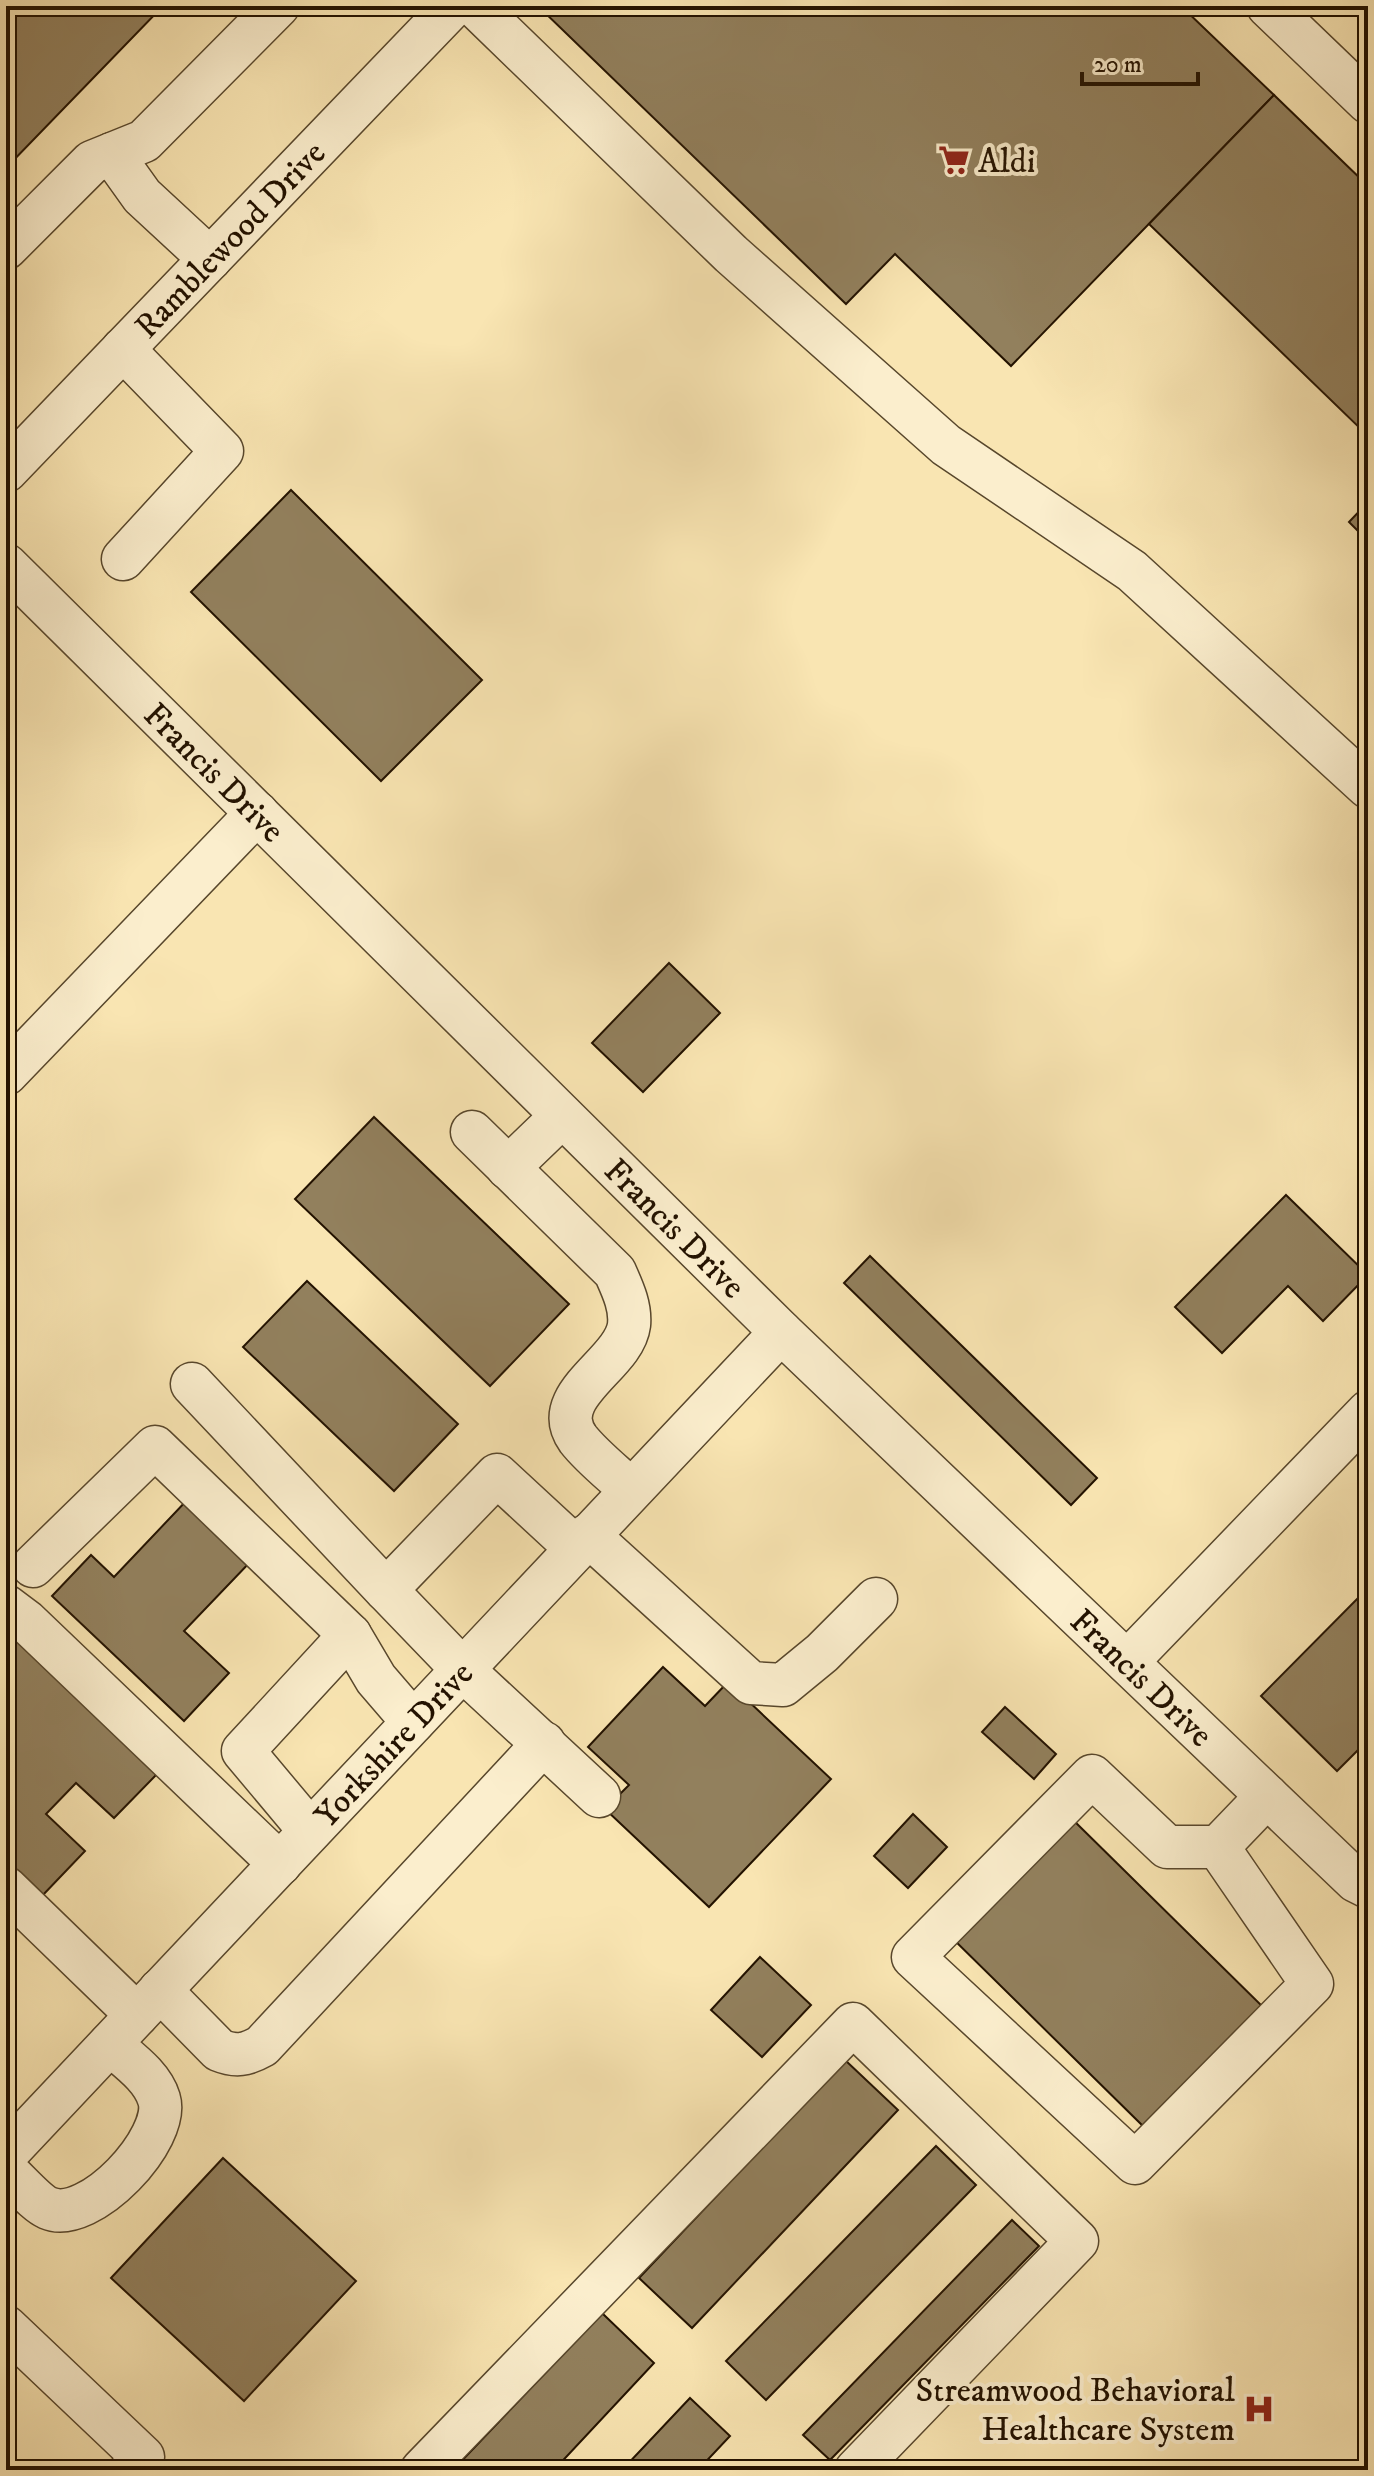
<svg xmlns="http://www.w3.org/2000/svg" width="1374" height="2476" font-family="'IM FELL DW Pica',serif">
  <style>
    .building { fill: #92805d; stroke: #231200; stroke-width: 2 }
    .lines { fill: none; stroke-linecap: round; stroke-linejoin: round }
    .minor-casing { stroke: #58472c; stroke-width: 45 }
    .minor { stroke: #fbeecd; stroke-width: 42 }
    .labels { text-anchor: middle; stroke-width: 8; stroke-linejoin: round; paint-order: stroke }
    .poi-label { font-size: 34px; fill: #231200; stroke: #fbeecd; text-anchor: start }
    .street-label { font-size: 34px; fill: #231200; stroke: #fbeecd }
  </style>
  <rect width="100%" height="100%" fill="#f9e5b2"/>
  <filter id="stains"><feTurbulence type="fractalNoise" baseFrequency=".0025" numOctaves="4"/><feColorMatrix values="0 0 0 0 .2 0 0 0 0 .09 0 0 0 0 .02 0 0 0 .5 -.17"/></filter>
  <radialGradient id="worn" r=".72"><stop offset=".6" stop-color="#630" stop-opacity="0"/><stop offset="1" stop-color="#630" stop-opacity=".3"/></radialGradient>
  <g class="building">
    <polygon points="6,6 163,6 6,168"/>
    <polygon points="542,6 1181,6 1274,95 1011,366 895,254 846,304 540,8"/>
    <polygon points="1274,95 1368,186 1368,436 1149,224"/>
    <polygon points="291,490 482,680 381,781 191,592"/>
    <polygon points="1368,502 1368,541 1349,522"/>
    <polygon points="669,963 720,1013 643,1092 592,1043"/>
    <polygon points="374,1117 569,1304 490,1386 295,1199"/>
    <polygon points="1286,1195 1368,1275 1323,1321 1288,1286 1222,1353 1175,1307"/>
    <polygon points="870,1256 1097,1478 1071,1505 844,1283"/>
    <polygon points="307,1281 458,1424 394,1491 243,1347"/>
    <polygon points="189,1498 253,1559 184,1631 229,1673 184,1721 52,1596 91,1555 114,1577"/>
    <polygon points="1368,1588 1368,1740 1337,1771 1261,1696"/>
    <polygon points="6,1629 158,1773 114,1818 76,1783 46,1814 85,1851 41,1897 6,1864"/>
    <polygon points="663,1667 705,1706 728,1682 831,1779 709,1907 605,1809 629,1785 588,1747"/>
    <polygon points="1005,1707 1056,1754 1034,1779 982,1732"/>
    <polygon points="1065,1812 1266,2010 1148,2131 946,1932"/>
    <polygon points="913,1814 947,1847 908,1888 874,1856"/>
    <polygon points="760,1957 811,2005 762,2057 711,2010"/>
    <polygon points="845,2060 898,2110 692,2328 639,2278"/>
    <polygon points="936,2146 976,2185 766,2400 726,2361"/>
    <polygon points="223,2158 356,2281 244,2401 111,2278"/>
    <polygon points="1012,2220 1039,2246 830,2460 803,2435"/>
    <polygon points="602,2313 654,2363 554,2470 453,2470"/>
    <polygon points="690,2398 730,2436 698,2470 622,2470"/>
  </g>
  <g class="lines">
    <defs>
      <g id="minor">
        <polyline points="475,6 731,254 946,445 1132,571 1368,787"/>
        <polyline points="1268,6 1368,102"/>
        <polyline points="112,154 142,196 210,259"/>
        <polyline points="6,248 92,162 144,141 278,6"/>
        <path id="s1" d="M 6,471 L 453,6"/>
        <polyline points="123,559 222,451 123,349"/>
        <path id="s2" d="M 6,565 L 781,1332 L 1356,1881 L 1368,1887"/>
        <polyline points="6,1074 257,813"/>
        <path d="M 472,1132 L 615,1272 C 622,1288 631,1306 629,1325 C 624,1365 547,1395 578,1439 C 592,1457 614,1474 631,1490"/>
        <polyline points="508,1168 562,1116"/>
        <polyline points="192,1384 386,1590"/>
        <polyline points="588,1535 751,1683 783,1685 822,1653 876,1599"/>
        <polyline points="576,1548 497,1475 386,1590 463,1670 599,1796"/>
        <polyline points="33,1566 155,1447 350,1635 376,1679 413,1722"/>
        <polyline points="6,1606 26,1621 280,1864"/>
        <polyline points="1127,1662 1368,1412"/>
        <polyline points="310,1831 243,1751 350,1635"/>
        <polyline points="1218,1847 1312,1984 1135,2163 913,1957 1092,1776 1167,1847 1218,1847 1267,1796"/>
        <polyline points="6,1888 137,2015"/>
        <path d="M 160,1990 L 219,2050 C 236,2057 246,2055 262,2046 L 544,1743"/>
        <path id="s3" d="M 6,2154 L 781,1332"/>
        <path d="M 6,2171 C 17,2180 36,2203 48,2208 C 89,2226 171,2138 159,2099 C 152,2076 128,2060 110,2044"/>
        <polyline points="6,2327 143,2457 131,2470"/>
        <polyline points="422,2470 853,2024 1077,2241 856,2470"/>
      </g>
    </defs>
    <use href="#minor" class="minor-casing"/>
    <use href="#minor" class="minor"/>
  </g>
  <defs>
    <symbol id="supermarket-bare" viewBox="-9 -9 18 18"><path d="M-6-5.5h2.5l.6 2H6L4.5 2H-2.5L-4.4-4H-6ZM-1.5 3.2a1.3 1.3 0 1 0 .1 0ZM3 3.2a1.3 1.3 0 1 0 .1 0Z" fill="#8f2418" stroke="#fbeecd" stroke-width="2.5" paint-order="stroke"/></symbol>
    <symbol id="hospital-bare" viewBox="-9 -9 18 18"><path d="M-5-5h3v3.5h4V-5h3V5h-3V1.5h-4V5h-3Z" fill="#8f2418" stroke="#fbeecd" stroke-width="2.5" paint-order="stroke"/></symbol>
  </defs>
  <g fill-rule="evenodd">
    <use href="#supermarket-bare" x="932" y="138" width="44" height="44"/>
    <use href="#hospital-bare" x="1237" y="2387" width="44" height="44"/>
  </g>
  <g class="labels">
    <g class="poi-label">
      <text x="978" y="172">Aldi</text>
      <text x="1235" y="2401" text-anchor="end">Streamwood Behavioral<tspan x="1235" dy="39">Healthcare System</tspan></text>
    </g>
    <g class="street-label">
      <text dy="12" stroke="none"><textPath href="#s1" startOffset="322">Ramblewood Drive</textPath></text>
      <text dy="12" stroke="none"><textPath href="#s2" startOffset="294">Francis Drive</textPath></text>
      <text dy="12" stroke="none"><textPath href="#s2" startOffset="942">Francis Drive</textPath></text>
      <text dy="12" stroke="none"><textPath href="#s2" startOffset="1590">Francis Drive</textPath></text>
      <text dy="12" stroke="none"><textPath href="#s3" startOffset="564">Yorkshire Drive</textPath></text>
    </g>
  </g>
  <rect width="1374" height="2476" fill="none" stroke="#f9e5b2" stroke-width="32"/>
  <rect x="8" y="8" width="1358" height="2460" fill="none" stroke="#231200" stroke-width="4"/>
  <rect x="16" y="16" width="1342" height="2444" fill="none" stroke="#231200" stroke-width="2"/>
  <path d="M1082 72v12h116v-12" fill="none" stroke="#231200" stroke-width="4"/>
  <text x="1094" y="72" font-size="24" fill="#231200" stroke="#fbeecd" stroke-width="6" paint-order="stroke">20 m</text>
  <rect width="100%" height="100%" filter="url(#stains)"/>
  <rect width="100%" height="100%" fill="url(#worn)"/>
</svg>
